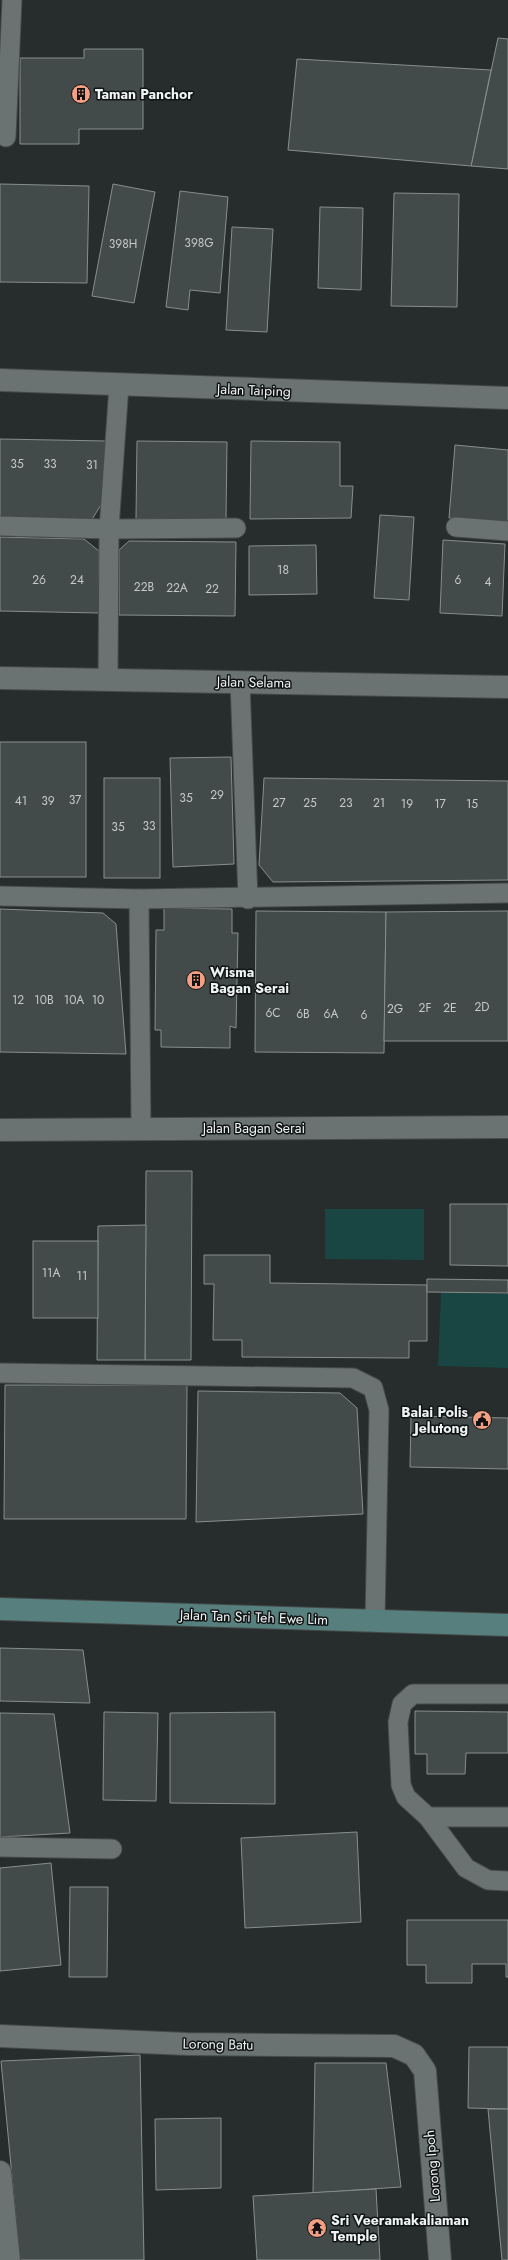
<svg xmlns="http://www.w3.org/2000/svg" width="508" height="2260" font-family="Jost,sans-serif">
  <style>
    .green { fill: #194542 }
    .building { fill: #434a4a; stroke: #878f8e }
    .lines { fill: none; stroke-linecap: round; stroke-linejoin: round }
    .service-casing { stroke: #454a4a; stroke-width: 21 }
    .minor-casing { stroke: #454a4a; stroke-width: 24 }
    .secondary-casing { stroke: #454a4a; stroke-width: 24 }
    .service { stroke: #6b7272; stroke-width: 19 }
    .minor { stroke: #6b7272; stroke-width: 22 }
    .secondary { stroke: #567f7d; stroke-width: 22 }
    .labels { text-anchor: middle; stroke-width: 3; stroke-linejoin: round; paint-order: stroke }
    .number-label { font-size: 12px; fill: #c4c9c9 }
    .poi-label { font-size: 14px; font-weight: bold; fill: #eff3f3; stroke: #111414; text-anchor: start }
    .street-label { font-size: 14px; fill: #eff3f3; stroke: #111414 }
  </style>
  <rect width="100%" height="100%" fill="#262d2c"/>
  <g class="green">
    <polygon points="325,1209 424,1209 424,1260 325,1259"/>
    <polygon points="441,1292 508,1294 508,1368 438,1366"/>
  </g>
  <g class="building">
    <polygon points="498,38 508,39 508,169 471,166"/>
    <polygon points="84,49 143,49 143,129 79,129 79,144 20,144 20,58 84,58"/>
    <polygon points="297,59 491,70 471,166 288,150"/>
    <polygon points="0,184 89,186 87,283 0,282"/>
    <polygon points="113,184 155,192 134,303 92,296"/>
    <polygon points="180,191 228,197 220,293 190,290 188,310 166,307"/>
    <polygon points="394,193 459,194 457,307 391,306"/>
    <polygon points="320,207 363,208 361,290 318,288"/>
    <polygon points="232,227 273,229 267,332 226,330"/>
    <polygon points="0,439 106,441 104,500 91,521 0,519"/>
    <polygon points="137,441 227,442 226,519 136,519"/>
    <polygon points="251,441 340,442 340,486 353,486 351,518 250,519"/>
    <polygon points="455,445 508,450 508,523 449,518"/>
    <polygon points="380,515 414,517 409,600 374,598"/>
    <polygon points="0,537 84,539 99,551 99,613 0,611"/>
    <polygon points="443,540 505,544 502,616 440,613"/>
    <polygon points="129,541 236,542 235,616 119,615 119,550"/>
    <polygon points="316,545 317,594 249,595 249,546"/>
    <rect x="0" y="742" width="86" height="135"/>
    <polygon points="231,757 234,864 173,867 170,758"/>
    <rect x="104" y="778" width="56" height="100"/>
    <polygon points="264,778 508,781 508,880 273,882 259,865"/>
    <polygon points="164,908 232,909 232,933 238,933 236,1028 230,1026 230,1048 161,1047 161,1030 155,1030 156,930 164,930"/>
    <polygon points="0,909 103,913 116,924 126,1054 0,1052"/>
    <polygon points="256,911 386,912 384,1053 255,1052"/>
    <polygon points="508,911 508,1041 384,1041 386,912"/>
    <polygon points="146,1171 192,1171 191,1360 145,1360"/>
    <polygon points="450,1204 508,1204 508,1266 450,1265"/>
    <polygon points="146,1225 145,1360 97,1360 98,1226"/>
    <rect x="33" y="1241" width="65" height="77"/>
    <polygon points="204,1255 270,1255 270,1283 427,1285 427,1341 409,1341 409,1358 242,1357 242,1340 213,1340 214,1284 204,1284"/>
    <polygon points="427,1279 508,1280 508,1293 427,1292"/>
    <polygon points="5,1385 187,1385 186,1519 4,1519"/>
    <polygon points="198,1391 340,1393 357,1408 363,1514 196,1522"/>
    <polygon points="411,1416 508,1418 508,1469 410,1467"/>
    <polygon points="0,1648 83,1650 90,1703 0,1701"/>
    <polygon points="415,1711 508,1712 508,1753 466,1753 465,1774 427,1774 427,1754 415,1754"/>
    <polygon points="104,1712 158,1713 156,1801 103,1800"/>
    <polygon points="275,1712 275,1804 170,1803 170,1713"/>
    <polygon points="0,1713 54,1714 70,1833 0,1837"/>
    <polygon points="357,1832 361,1922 245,1928 241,1838"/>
    <polygon points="51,1863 61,1965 0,1971 0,1868"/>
    <polygon points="70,1887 108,1887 107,1977 69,1977"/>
    <polygon points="407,1920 508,1920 508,1977 506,1977 506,1964 472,1964 472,1983 426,1983 426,1965 407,1965"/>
    <polygon points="469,2047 508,2047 508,2109 468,2108"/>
    <polygon points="140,2055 144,2260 20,2260 1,2061"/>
    <polygon points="315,2063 386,2063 401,2187 313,2193"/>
    <polygon points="488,2109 508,2109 508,2260 502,2260"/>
    <polygon points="221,2118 221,2188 156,2190 155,2119"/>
    <polygon points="376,2189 380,2260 257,2260 253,2196"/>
  </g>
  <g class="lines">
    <defs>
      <g id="service">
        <polyline points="6,137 12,0"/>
        <polyline points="0,526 109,529 236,528"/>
        <polyline points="456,527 508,531"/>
        <polyline points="108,679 109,529 119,385"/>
        <polyline points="240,682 248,899"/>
        <polyline points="0,896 139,899 508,893"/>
        <polyline points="139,899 141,1129"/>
        <polyline points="0,1373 353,1378 373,1388 379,1410 375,1621"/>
        <polyline points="508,1694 413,1694 402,1704 398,1722 401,1785 406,1797 428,1817 466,1868 488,1880 508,1881"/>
        <polyline points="428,1817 508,1817"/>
        <polyline points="0,1847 112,1849"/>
      </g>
      <g id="minor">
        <polyline points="0,380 508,398"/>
        <polyline points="0,678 508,687"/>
        <polyline points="0,1130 508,1127"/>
        <polyline points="0,2036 187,2044 394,2046 414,2055 425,2071 440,2260"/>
        <polyline points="0,2172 9,2260"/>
      </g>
      <polyline id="secondary" points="0,1609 508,1625"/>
    </defs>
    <use href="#service" class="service-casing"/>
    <use href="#minor" class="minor-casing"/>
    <use href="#secondary" class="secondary-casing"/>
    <use href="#service" class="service"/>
    <use href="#minor" class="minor"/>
    <use href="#secondary" class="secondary"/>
  </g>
  <defs>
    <symbol id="building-disc" viewBox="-11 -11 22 22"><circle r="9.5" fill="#f39f83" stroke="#111414"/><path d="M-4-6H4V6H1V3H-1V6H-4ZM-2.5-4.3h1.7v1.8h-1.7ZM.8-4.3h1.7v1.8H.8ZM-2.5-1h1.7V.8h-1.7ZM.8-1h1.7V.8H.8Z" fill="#111"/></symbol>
    <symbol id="civic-disc" viewBox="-11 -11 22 22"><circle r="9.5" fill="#f39f83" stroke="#111414"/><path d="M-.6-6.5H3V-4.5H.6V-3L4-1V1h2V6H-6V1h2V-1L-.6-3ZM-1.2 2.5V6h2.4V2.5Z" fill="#111"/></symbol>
    <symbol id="temple-disc" viewBox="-11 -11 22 22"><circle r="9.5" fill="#f39f83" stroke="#111414"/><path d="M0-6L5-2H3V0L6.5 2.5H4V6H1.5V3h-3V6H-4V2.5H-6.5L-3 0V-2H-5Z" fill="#111"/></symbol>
  </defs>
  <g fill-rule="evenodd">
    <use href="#building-disc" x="70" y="83" width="22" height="22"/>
    <use href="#building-disc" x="185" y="969" width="22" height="22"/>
    <use href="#civic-disc" x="471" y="1409" width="22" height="22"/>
    <use href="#temple-disc" x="306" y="2217" width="22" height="22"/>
  </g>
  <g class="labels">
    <g class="number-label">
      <text x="199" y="247">398G</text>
      <text x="123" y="248">398H</text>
      <text x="17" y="468">35</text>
      <text x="50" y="468">33</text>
      <text x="92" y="469">31</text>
      <text x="283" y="574">18</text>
      <text x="39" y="584">26</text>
      <text x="77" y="584">24</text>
      <text x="458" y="584">6</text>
      <text x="488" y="586">4</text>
      <text x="144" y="591">22B</text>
      <text x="177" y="592">22A</text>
      <text x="212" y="593">22</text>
      <text x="217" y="799">29</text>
      <text x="186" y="802">35</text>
      <text x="75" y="804">37</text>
      <text x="21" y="805">41</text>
      <text x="48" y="805">39</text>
      <text x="279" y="807">27</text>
      <text x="310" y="807">25</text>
      <text x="346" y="807">23</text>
      <text x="379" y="807">21</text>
      <text x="407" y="808">19</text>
      <text x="440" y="808">17</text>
      <text x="472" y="808">15</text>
      <text x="149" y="830">33</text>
      <text x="118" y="831">35</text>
      <text x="18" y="1004">12</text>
      <text x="44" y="1004">10B</text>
      <text x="74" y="1004">10A</text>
      <text x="98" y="1004">10</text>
      <text x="482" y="1011">2D</text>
      <text x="425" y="1012">2F</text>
      <text x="450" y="1012">2E</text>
      <text x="395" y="1013">2G</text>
      <text x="273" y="1017">6C</text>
      <text x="303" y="1018">6B</text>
      <text x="331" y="1018">6A</text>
      <text x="364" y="1019">6</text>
      <text x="51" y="1277">11A</text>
      <text x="82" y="1280">11</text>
    </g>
    <g class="poi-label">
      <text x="95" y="99">Taman Panchor</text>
      <text x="210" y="977">Wisma<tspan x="210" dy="16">Bagan Serai</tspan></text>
      <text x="468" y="1417" text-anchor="end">Balai Polis<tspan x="468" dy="16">Jelutong</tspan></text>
      <text x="331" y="2225">Sri Veeramakaliaman<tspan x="331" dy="16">Temple</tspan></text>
    </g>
    <g class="street-label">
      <text transform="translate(254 390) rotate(2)" y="5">Jalan Taiping</text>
      <text transform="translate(254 682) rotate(1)" y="5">Jalan Selama</text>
      <text x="254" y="1133">Jalan Bagan Serai</text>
      <text transform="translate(254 1617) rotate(2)" y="5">Jalan Tan Sri Teh Ewe Lim</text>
      <text transform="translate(218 2044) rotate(1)" y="5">Lorong Batu</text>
      <text transform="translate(432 2166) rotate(-95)" y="5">Lorong Ipoh</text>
    </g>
  </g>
</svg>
